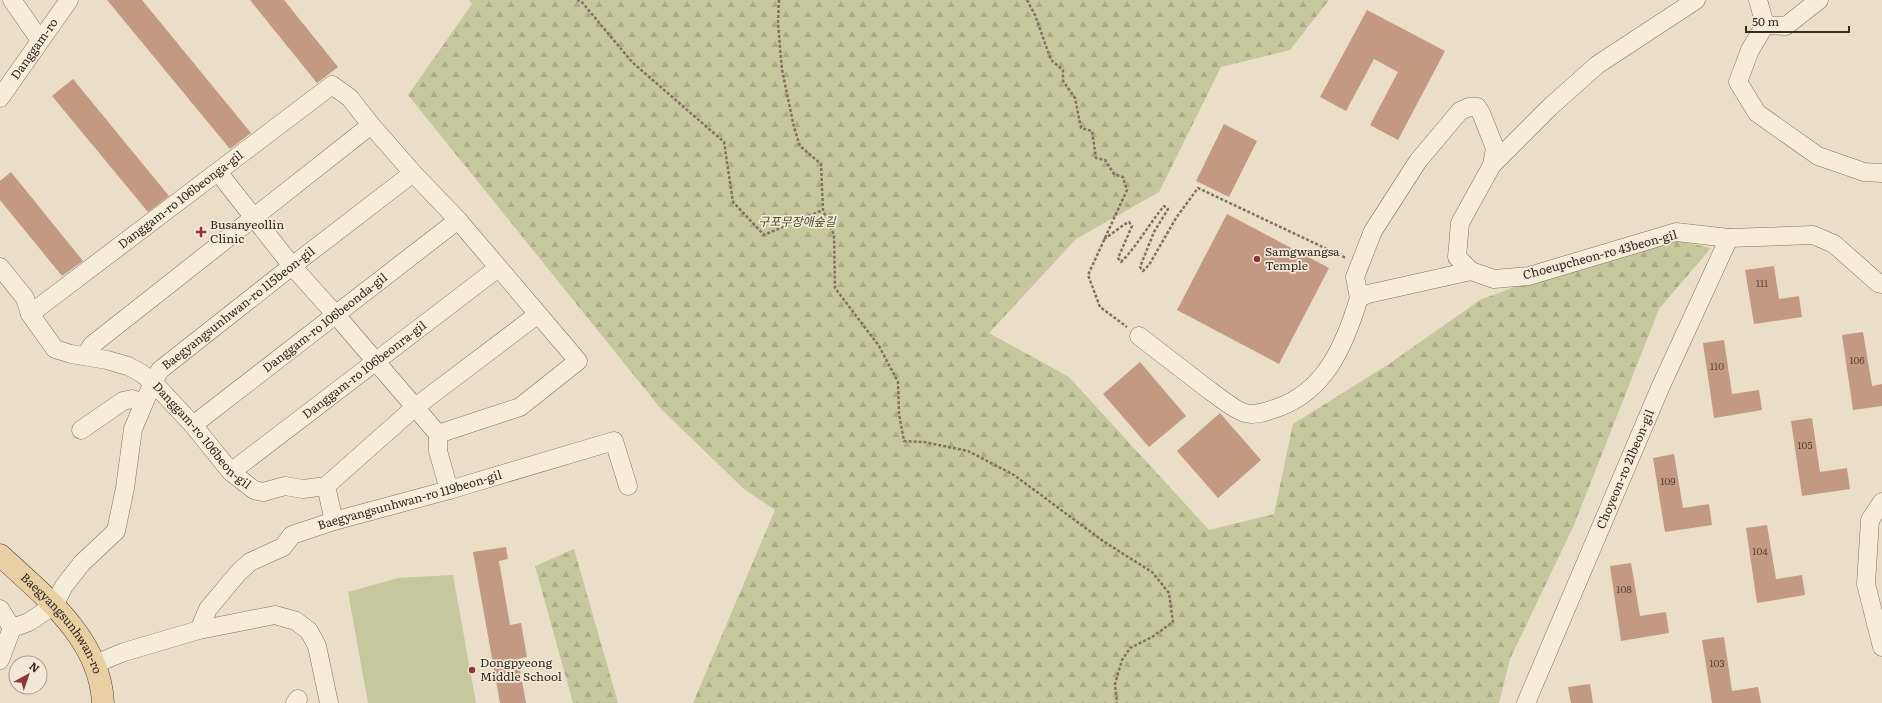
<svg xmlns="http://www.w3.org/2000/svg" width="1882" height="703" font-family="Literata,'Noto Sans KR',serif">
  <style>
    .grass { fill: #c5c79d }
    .forest { fill: url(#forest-firs) }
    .building { fill: #c49982 }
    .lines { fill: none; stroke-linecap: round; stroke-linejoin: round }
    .minor-casing { stroke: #84705f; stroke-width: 19 }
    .major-casing { stroke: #523f32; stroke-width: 23 }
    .path { stroke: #84705f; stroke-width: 2.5; stroke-dasharray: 3 2; stroke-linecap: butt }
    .minor { stroke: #f5ecda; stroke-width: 18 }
    .major { stroke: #e8cfa4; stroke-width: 22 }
    .poi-dot { fill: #8c353b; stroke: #f2e8d7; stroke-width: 1.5 }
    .labels { text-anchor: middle; stroke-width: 3.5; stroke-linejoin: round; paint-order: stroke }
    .number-label { font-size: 10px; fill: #5a4639 }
    .street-label { font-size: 12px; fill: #362a21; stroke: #f2e8d7 }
    .park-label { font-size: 12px; font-style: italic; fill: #49502a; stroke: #f2e8d7 }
    .poi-label { font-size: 12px; fill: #362a21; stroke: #f2e8d7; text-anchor: start }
  </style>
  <defs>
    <pattern id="forest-firs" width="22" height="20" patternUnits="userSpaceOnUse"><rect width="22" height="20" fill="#c5c79d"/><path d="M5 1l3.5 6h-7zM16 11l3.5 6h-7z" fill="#aaab87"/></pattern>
  </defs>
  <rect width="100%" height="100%" fill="#eadec8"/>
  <polygon class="grass" points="453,575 476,703 368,703 348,592 398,578"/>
  <g class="forest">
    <polygon points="469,0 1329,0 1290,50 1221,67 1159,192 1076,239 989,333 1069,377 1209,530 1274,514 1293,424 1389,364 1480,300 1546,275 1669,239 1711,248 1659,309 1574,525 1510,659 1499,703 693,703 775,510 744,489 661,409 408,95 472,4"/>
    <polygon points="574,549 618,703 573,703 535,566"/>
  </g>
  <g class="building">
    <polygon points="107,0 142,0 251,133 230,149"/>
    <polygon points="250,0 284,0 338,67 317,83"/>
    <polygon points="1367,10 1445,51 1398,140 1370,125 1398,72 1374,59 1346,111 1320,97"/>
    <polygon points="73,79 169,196 148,212 52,96"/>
    <polygon points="1224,124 1257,141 1229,197 1196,181"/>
    <polygon points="11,172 83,261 62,276 0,200 0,181"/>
    <polygon points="1227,214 1329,268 1279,364 1177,310"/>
    <polygon points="1774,266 1779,299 1799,296 1802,317 1754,324 1745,270"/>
    <polygon points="1863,332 1872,386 1882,384 1882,406 1853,410 1842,335"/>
    <polygon points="1724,340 1732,394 1759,390 1762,410 1714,418 1703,343"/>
    <polygon points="1140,362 1186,416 1149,447 1103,394"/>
    <polygon points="1220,413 1261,460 1218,498 1177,451"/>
    <polygon points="1812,418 1820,472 1847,468 1850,489 1802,496 1791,421"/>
    <polygon points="1674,454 1683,508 1709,504 1712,525 1665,532 1653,458"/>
    <polygon points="1767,525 1776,579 1802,575 1805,595 1757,603 1746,528"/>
    <polygon points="506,547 508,559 499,561 510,625 521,623 527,657 518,659 526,703 500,703 473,552"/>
    <polygon points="1631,563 1640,616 1666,612 1669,633 1621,641 1610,566"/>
    <polygon points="1724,637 1732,691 1758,687 1761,703 1712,703 1702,640"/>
    <polygon points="1590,684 1593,703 1571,703 1568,687"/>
  </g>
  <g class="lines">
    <defs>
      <g id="minor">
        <polyline points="12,0 40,40"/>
        <polyline points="1696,0 1597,65 1550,107 1492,165 1460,223 1457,257 1471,271 1494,279 1529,276 1676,232 1729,238 1813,235 1834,244 1878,283 1882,284"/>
        <polyline points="1758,0 1765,25 1786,26 1819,0"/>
        <polyline points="1765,25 1750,50 1738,82 1757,113 1818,156 1864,172 1882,173"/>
        <path id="s1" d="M 0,98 L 69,0"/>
        <polyline points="218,172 292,266 336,315 438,434"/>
        <path id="s2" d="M 0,267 L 25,298 L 30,314 L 55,349 L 71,354 L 107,360 L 128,366 L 141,373 L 153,382 L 193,425 L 231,472 L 254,490 L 263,492 L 285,486 L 303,489 L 326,486 L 414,408 L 537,315"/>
        <polyline points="1359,298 1355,277 1373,231 1418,161 1460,111 1469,107 1477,107 1481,113 1495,148 1492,165"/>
        <path id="s3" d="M 30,314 L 332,85 L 350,98 L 371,125 L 413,173 L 458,220 L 578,361 L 520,407 L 438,434 L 438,451 L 449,490"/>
        <path d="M 1139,336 C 1162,354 1186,372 1209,390 C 1218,396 1234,410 1245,413 C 1255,416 1268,411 1277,408 C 1326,391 1345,344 1359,298 L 1368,294 L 1471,271"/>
        <polyline points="86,355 92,345 371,125"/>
        <path id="s4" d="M 193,425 L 458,220"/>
        <polyline points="81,430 123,401 132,399 144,403"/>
        <path id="s5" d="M 231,472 L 498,268"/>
        <polyline points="326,486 334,521"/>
        <polyline points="1882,502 1870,520 1866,584 1882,647"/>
        <polyline points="0,609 12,628"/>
        <path id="s6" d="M 199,630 L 208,609 L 238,573 L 250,562 L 283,547 L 292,535 L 334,521 L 449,490 L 614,441 L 628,486"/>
        <path id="s7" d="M 0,660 L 12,628 L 29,622 L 54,605 L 64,586 L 82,563 L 116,531 L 125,488 L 133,429 L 153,382 L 160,370 L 292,266 L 413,173"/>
        <polyline points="95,664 124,652 199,630 275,615 296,621 309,631 317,646 329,703"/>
        <polyline points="295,703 298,699"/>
        <path id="s8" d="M 1526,703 L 1660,388 L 1729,238"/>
      </g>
      <g id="major">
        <path id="s9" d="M 0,555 C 44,596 100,638 103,703"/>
      </g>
    </defs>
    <use href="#minor" class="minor-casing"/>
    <use href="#major" class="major-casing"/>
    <g class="path">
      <polyline points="577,0 581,1 632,62 724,142 733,202 764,235 823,210"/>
      <polyline points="779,0 778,23 782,70 794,127 800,146 821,164 823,210 834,235 835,288 879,346 898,382 899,414 904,441 924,442 968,451 1014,475 1103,541 1152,572 1169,593 1173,622 1152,637 1130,648 1122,660 1115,684 1117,703"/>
      <polyline points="1027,0 1035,15 1051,60 1063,70 1063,81 1075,98 1081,128 1092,131 1096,158 1105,160 1114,174 1123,177 1127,190 1088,275 1100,307 1127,327"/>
      <path d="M 1104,239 C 1111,235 1125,223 1129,222 L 1132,226 L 1118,258 L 1121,262 C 1138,245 1149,224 1164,206 L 1168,209 L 1154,232 L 1140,267 L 1143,271 L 1149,265 L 1176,218 L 1198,188 L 1346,258"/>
    </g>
    <use href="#minor" class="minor"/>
    <use href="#major" class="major"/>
  </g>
  <g class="poi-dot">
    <path d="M199 226h4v4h4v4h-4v4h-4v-4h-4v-4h4z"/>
    <circle cx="1257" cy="259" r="4"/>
    <circle cx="472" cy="670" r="4"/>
  </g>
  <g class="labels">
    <g class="number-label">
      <text x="1762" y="287">111</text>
      <text x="1857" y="364">106</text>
      <text x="1717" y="370">110</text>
      <text x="1805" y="449">105</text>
      <text x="1668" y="485">109</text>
      <text x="1760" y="555">104</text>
      <text x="1624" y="593">108</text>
      <text x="1717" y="667">103</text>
    </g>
    <g class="street-label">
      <text dy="4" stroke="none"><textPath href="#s1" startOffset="60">Danggam-ro</textPath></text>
      <text dy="4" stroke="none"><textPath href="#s3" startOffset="189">Danggam-ro 106beonga-gil</textPath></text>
      <text transform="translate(1600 255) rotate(-15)" y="4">Choeupcheon-ro 43beon-gil</text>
      <text dy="4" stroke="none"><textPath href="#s7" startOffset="448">Baegyangsunhwan-ro 115beon-gil</textPath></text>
      <text dy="4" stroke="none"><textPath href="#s4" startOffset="167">Danggam-ro 106beonda-gil</textPath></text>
      <text dy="4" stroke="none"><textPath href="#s5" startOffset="168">Danggam-ro 106beonra-gil</textPath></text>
      <text dy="4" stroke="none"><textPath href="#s2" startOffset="277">Danggam-ro 106beon-gil</textPath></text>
      <text dy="4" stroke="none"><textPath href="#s8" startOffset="254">Choyeon-ro 21beon-gil</textPath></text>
      <text dy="4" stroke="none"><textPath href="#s6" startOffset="260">Baegyangsunhwan-ro 119beon-gil</textPath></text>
      <text dy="4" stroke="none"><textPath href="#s9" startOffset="93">Baegyangsunhwan-ro</textPath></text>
    </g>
    <g class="park-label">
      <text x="797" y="226">구포무장애숲길</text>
    </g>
    <g class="poi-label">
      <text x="210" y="229">Busanyeollin<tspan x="210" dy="14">Clinic</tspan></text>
      <text x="1265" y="256">Samgwangsa<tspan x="1265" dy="14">Temple</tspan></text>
      <text x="480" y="667">Dongpyeong<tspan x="480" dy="14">Middle School</tspan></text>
    </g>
  </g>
  <g transform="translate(28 675) rotate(40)"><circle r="19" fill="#f2e8d7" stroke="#a79c8e"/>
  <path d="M0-3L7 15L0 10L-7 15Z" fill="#8c353b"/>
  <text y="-6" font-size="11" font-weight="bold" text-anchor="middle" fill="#362a21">N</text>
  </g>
  <path d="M1746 26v6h103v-6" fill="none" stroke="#362a21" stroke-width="2"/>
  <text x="1752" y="26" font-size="12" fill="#362a21" stroke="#f2e8d7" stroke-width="3" paint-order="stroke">50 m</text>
</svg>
